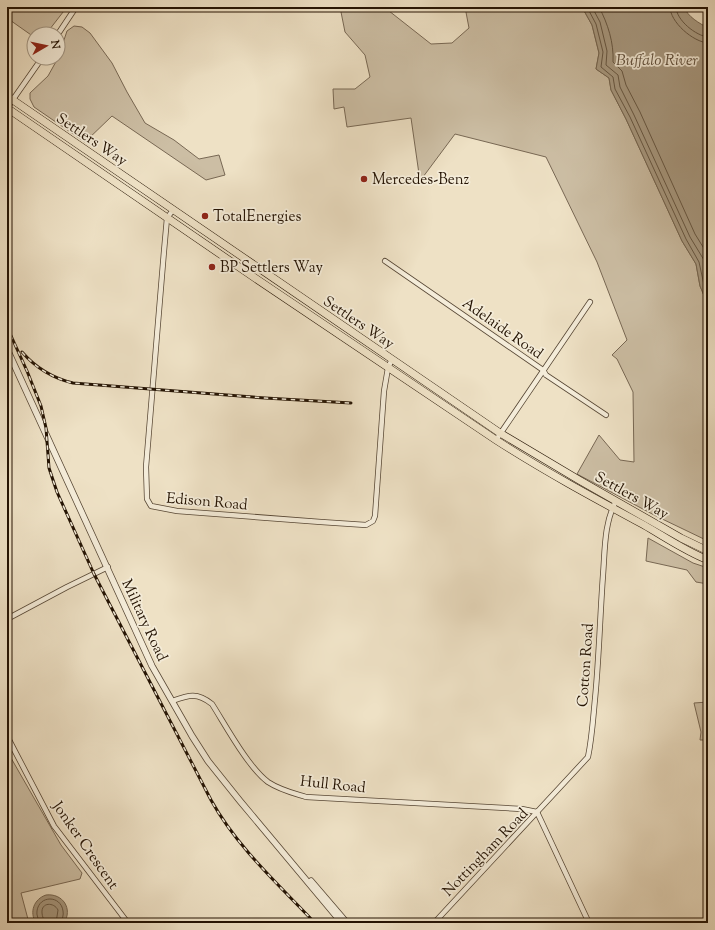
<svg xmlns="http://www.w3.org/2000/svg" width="715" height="930" font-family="'Sorts Mill Goudy',serif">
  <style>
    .green { fill: #ccbea4; stroke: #786854 }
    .water { fill: #a99b83; stroke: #746550 }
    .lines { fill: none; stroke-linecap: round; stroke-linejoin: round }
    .shore { stroke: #665743; stroke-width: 1 }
    .minor-casing { stroke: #564634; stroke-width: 6 }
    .tertiary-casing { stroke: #564634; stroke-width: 7 }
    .primary-casing { stroke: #241303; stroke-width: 8 }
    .minor { stroke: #f4ecd9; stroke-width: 4.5 }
    .tertiary { stroke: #f4ecd9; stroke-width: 5.5 }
    .primary { stroke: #eee1c5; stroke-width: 7 }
    .rail-casing { stroke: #241303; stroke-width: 3 }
    .rail { stroke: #f4ecd9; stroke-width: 1.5; stroke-dasharray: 4.5; stroke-linecap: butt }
    .poi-dot { fill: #8f2418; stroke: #f4ecd9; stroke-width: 1.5 }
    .labels { text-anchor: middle; stroke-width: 3.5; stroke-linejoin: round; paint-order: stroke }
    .street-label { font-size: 15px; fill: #241303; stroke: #f4ecd9 }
    .poi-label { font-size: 15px; fill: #241303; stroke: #f4ecd9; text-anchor: start }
    .water-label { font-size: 16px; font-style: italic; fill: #60503d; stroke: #f4ecd9 }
  </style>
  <rect width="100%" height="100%" fill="#eee1c5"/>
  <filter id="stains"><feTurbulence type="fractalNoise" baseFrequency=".005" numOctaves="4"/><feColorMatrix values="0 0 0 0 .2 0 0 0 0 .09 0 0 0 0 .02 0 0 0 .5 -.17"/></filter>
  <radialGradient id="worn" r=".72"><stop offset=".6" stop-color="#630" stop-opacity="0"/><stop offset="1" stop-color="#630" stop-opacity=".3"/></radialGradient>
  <g class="green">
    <polygon points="7,7 67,7 46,34 34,34 34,37 7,18"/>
    <polygon points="340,7 384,7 431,44 452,43 469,28 465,7 582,7 583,9 592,25 599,53 596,69 609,78 611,90 626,119 682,241 696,264 700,286 708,305 708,541 656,516 577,474 599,435 620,460 634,462 633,392 617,359 612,355 627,340 597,262 546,157 455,134 420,181 411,118 347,127 344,107 334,109 333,89 355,89 370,77 365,55 345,32"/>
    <polygon points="74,26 82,27 90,33 112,63 127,92 145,123 174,140 199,159 219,155 225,175 206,180 112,116 85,142 34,107 30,99 30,93 48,76 58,58 67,31"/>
    <polygon points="648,538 693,563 708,568 708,584 696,582 687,570 646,561"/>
    <polygon points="708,702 708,740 700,740 701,732 694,703"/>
    <polygon points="7,751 61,845 82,873 80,879 21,893 29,923 7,923"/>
  </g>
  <g class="water">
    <path d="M 582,7 L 684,7 C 688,17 699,23 708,28 L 708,305 L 700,286 L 696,264 L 682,241 L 626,119 L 611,90 L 609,78 L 596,69 L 599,53 L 592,25 Z"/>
    <path d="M 46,895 C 63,893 73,909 64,923 L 36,923 C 29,912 34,899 46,895 Z"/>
  </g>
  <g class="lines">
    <g class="shore">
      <polyline points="587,7 596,24 603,52 601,67 613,77 615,89 630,117 686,239 699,262 704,285 708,295"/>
      <polyline points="592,7 600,22 607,51 606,65 618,75 620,87 634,115 690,237 704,260 708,281"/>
      <path d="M 599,7 C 608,24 614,43 613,62 L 622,71 L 626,85 L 640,112 L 695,234 L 708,255"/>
      <path d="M 670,7 C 670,22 693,42 708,43"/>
      <path d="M 676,7 C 676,20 696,36 708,37"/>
      <path d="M 39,923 C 39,919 36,915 37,911 C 39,895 61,895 63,911 C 64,915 62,919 61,923"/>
      <path d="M 44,923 C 44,919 42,916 42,913 C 41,902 54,902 58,910 L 56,923"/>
    </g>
    <defs>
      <g id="minor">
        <polyline points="58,34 76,7"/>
        <polyline points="7,108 42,58"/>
        <polyline points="173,210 167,218 164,251 146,467 147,499 151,506 177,511 321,522 366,525 373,521 375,516 384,391 388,368 392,359"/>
        <polyline points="385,261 543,370 546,375 606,415"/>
        <polyline points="496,440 590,302"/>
        <polyline points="7,619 67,587 108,567"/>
        <path d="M 172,701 C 189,695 197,692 212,704 C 226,726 248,767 268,782 C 280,790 293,793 306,797 L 522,809 L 537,812 L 588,757 C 592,738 593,719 595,699 C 599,658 600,616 603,575 C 605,550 604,523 616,501"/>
        <polyline points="7,736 54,826 128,923"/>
        <polyline points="434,923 537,812 589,923"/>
      </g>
      <g id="tertiary">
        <polyline points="7,349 152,666 192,736 208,761 240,801 342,923"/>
        <polyline points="311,881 347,923"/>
      </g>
      <g id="primary">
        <polyline points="7,96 500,433 579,480 681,538 708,551"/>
        <path d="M 7,108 L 255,278 L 496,440 C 544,471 594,498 644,525 C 665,537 685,551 708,560"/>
      </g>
    </defs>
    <use href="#minor" class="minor-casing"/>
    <use href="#tertiary" class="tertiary-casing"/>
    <use href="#primary" class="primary-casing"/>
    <use href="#minor" class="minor"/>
    <use href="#tertiary" class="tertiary"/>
    <use href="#primary" class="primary"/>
    <defs>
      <g id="rail">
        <path d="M 7,327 L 27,371 L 41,406 L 46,428 L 49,468 L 57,492 L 94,574 L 211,800 C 237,847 278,884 315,923"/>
        <path d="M 22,352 C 36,368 52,378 73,383 L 265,398 L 351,403"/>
      </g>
    </defs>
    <use href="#rail" class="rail-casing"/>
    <use href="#rail" class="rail"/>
  </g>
  <g class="poi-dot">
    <circle cx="364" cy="179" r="4"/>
    <circle cx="205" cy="216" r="4"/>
    <circle cx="212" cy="267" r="4"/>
  </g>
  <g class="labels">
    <g class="street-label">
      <text transform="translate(92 139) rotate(34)" y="5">Settlers Way</text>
      <text transform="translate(359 322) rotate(34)" y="5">Settlers Way</text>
      <text transform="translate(503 328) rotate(35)" y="5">Adelaide Road</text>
      <text transform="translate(632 495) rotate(29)" y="5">Settlers Way</text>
      <text transform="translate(207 501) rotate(5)" y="5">Edison Road</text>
      <text transform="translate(145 620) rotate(65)" y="5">Military Road</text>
      <text transform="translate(585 665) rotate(-86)" y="5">Cotton Road</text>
      <text transform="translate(333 784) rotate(6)" y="5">Hull Road</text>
      <text transform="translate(86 845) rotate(55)" y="5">Jonker Crescent</text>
      <text transform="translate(485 852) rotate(-46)" y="5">Nottingham Road</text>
    </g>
    <g class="poi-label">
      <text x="372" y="184">Mercedes-Benz</text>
      <text x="213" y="221">TotalEnergies</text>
      <text x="220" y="272">BP Settlers Way</text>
    </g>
    <g class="water-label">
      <text x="657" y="65">Buffalo River</text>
    </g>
  </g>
  <rect width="715" height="930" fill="none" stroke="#eee1c5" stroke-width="24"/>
  <rect x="8" y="8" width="699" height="914" fill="none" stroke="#241303" stroke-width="2"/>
  <rect x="12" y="12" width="691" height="906" fill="none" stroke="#241303"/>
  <g transform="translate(46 46) rotate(81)"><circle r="19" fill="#f4ecd9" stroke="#a19583"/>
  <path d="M0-3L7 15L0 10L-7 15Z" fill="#8f2418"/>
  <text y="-6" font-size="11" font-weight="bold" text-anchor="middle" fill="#241303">N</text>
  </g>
  <rect width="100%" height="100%" filter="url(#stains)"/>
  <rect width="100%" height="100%" fill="url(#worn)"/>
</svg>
